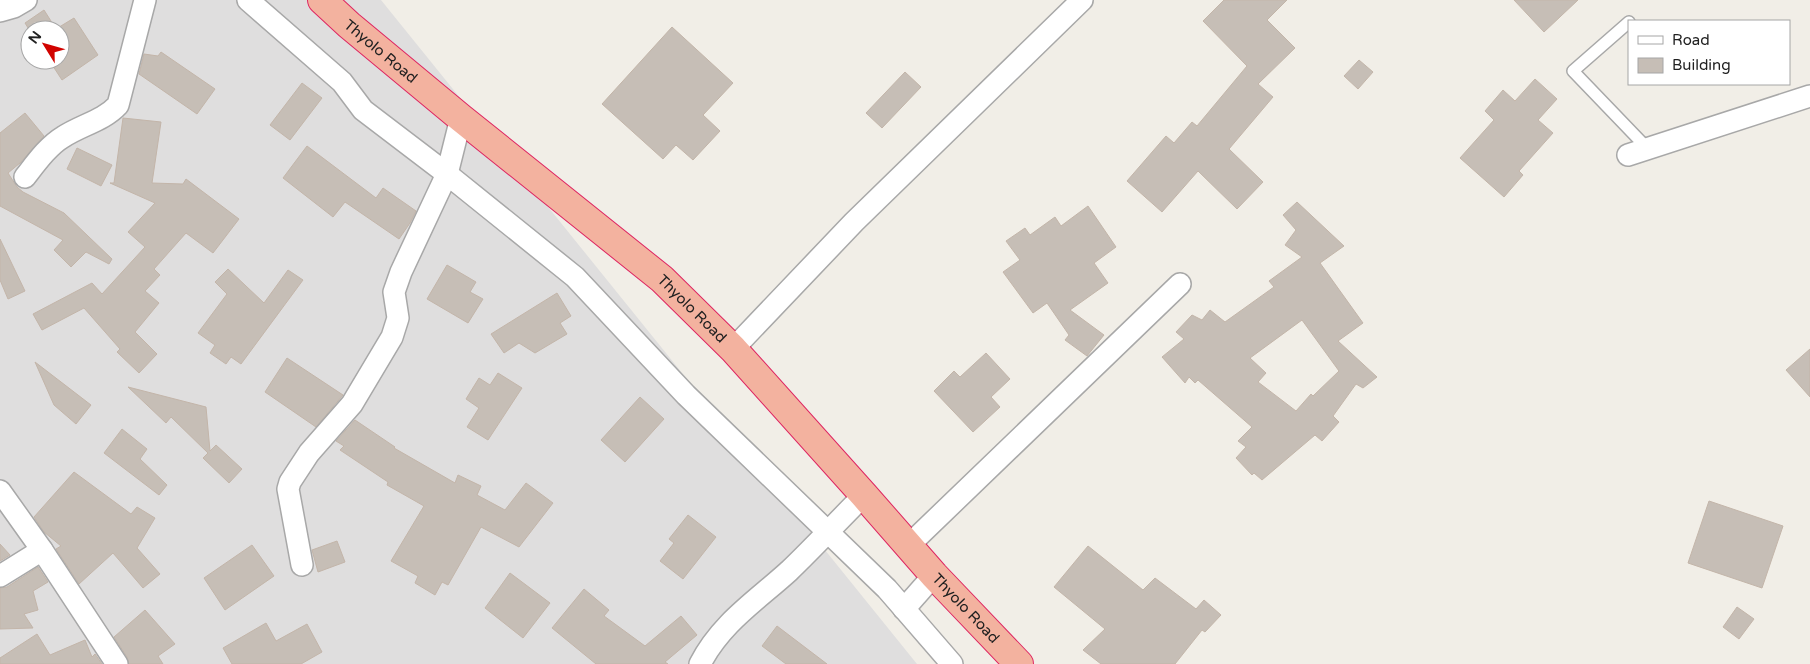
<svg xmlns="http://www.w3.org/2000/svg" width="1810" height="664" font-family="'Varela Round',sans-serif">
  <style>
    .residential { fill: #dfdede; fill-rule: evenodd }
    .building { fill: #c6beb6; stroke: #c3b5a9; fill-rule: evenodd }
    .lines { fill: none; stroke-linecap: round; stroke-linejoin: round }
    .service-casing { stroke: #a8a8a8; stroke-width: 14 }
    .minor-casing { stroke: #a8a8a8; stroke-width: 24 }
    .trunk-casing { stroke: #de2562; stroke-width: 30 }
    .service { stroke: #fff; stroke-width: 11 }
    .minor { stroke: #fff; stroke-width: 21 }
    .trunk { stroke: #f3b29f; stroke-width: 28 }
    .labels { text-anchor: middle; stroke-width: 4; stroke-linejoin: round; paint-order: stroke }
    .street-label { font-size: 15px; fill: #212121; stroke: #fff }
  </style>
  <rect width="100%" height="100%" fill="#f1eee7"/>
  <path class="residential" d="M 0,0 L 381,0 L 917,664 L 0,664 ZM 30,30 L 60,30 L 60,60 L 30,60 Z"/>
  <g class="building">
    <polygon points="1224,0 1287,0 1267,20 1295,48 1258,84 1273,97 1229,149 1263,182 1237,209 1198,171 1162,212 1127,181 1166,136 1174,143 1192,122 1197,126 1247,66 1203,21"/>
    <polygon points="1514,0 1578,0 1544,32"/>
    <polygon points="44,10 56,29 74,18 98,55 62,80 49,60 60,60 60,30 30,31 25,23"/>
    <polygon points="672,27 733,83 703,115 720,131 693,160 676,145 663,159 602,104"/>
    <polygon points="161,52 215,89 197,114 139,74 144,54 158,56"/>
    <polygon points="1359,60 1373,72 1358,89 1344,76"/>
    <polygon points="905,72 921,87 882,128 866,113"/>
    <polygon points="1535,79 1557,99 1538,120 1553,133 1519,171 1523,175 1504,197 1460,158 1494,120 1485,111 1503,90 1515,101"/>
    <polygon points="302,83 322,98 290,140 270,125"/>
    <polygon points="25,113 44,136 20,163 8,173 17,187 23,192 64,213 112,259 109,264 86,252 71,267 54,250 63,240 0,206 0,133"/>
    <polygon points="123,118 161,122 152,183 183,184 186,179 239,219 213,253 186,233 154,269 160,275 145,291 159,303 135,332 157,354 139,373 117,352 120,349 84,308 42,330 33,314 92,283 102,294 145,247 128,232 155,203 110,183 114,183"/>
    <polygon points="307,146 376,198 383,188 416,211 410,223 399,239 345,202 333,217 283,178"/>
    <polygon points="77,148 112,165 101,186 67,169"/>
    <path d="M 1297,202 L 1344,246 L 1320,263 L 1363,323 L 1338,341 L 1377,377 L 1363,388 L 1356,384 L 1333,416 L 1339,422 L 1322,441 L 1315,435 L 1262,480 L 1254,473 L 1252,475 L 1236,458 L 1246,447 L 1238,441 L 1252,427 L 1198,380 L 1195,383 L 1189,377 L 1185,383 L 1162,357 L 1184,339 L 1176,332 L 1192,315 L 1202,320 L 1210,310 L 1225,322 L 1274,287 L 1269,281 L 1302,257 L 1285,245 L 1296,230 L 1283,215 ZM 1302,320 L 1339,371 L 1313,396 L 1311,394 L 1296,411 L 1258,382 L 1266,373 L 1250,358 Z"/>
    <polygon points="1088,206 1116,247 1094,263 1108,283 1070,310 1104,335 1087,356 1065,340 1069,335 1047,303 1033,313 1003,272 1020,260 1006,241 1025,228 1030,235 1055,217 1061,226"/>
    <polygon points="0,239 25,291 8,299 0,280"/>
    <polygon points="447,265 476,282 470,292 483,299 468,323 427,299"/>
    <polygon points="228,269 264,303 288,270 303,280 241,364 231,357 226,364 210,353 215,345 198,333 227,294 215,282"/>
    <polygon points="557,293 571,316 560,323 567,334 535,353 519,343 504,353 491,334"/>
    <polygon points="1810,349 1810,397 1786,370"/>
    <polygon points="986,353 1010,379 991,397 1000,407 973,432 934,391 954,371 960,377"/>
    <polygon points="287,358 343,395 316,427 265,392"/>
    <polygon points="35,362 91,405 76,424 54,405"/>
    <polygon points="498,373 522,388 488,440 467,427 479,408 466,399 479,378 490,385"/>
    <polygon points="128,387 206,407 210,451 216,445 242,469 229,483 203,458 208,453 171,417 166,423"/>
    <polygon points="640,397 664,419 625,462 601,440"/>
    <polygon points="355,420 395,447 394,448 455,483 458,475 481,486 477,495 505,510 526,483 553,503 519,547 481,527 448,585 442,582 435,595 415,583 418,576 391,561 424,506 387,485 388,482 340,450 344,446 336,441"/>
    <polygon points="122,429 147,449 140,459 167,485 159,495 104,453"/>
    <polygon points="74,472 131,514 137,507 155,518 137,548 160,574 143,588 113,553 79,584 56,549 61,546 44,532 34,517"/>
    <polygon points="1709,501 1783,526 1762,588 1688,563"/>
    <polygon points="688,515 716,537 683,579 660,561 674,543 669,539"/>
    <polygon points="337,541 345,562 318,572 312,550"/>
    <polygon points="0,544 10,555 0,561"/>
    <polygon points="252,545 274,576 225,610 204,578"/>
    <polygon points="1088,546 1143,590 1155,578 1196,609 1204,600 1221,615 1205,632 1202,630 1175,664 1101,664 1083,650 1105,629 1054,587"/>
    <polygon points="38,567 48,582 33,591 38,610 24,614 33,628 0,629 0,588 7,587"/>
    <polygon points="510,573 550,603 523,638 485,608"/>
    <polygon points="584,589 609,610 604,616 645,646 681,616 697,635 665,662 668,664 596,664 552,628"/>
    <polygon points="1737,607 1754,619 1739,639 1723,627"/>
    <polygon points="145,610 175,644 158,656 163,664 129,664 127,657 114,637"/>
    <polygon points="266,623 276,641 307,624 322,652 301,664 232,664 223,648"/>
    <polygon points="777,626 827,664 786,664 762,646"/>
    <polygon points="37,634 50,655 85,640 92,657 95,654 102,664 0,664 0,658"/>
  </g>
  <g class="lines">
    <defs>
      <polyline id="service" points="1629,22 1573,71 1648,149"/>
      <g id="minor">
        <polyline points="248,0 342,82 363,110 447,174 575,277 686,395 887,589 952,664"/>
        <polyline points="0,11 14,7 26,0"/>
        <polyline points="1628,155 1810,96"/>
        <path d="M 25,177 C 36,163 48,146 63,137 C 81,125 103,121 118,105 L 145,0"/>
        <polyline points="733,349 854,222 1082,0"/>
        <polyline points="0,491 42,550 0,576"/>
        <polyline points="908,546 1180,284"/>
        <polyline points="42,550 117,664"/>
        <polyline points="302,565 288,489 290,482 309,453 352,404 392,337 398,318 394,292 401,272 447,174 461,118"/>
        <polyline points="904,609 934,575"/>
        <path d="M 700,664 C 721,623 756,601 789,571 C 815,546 839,520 864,495"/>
      </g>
      <g id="trunk">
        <path id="s1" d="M 322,0 L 349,25 L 461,118 L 662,279 L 733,349 L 864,495 L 934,575 L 1019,664"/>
      </g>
    </defs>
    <use href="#service" class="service-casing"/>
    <use href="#minor" class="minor-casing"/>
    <use href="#trunk" class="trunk-casing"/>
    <use href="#service" class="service"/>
    <use href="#minor" class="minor"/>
    <use href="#trunk" class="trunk"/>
  </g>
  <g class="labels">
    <g class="street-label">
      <text dy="5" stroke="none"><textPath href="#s1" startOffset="78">Thyolo Road</textPath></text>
      <text dy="5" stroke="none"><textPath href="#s1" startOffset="482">Thyolo Road</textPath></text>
      <text dy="5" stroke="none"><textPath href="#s1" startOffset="888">Thyolo Road</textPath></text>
    </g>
  </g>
  <rect x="1628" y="20" width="162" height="65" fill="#ffffff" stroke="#a6a6a6"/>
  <rect x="1638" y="36" width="25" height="8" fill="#ffffff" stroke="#a6a6a6"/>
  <text x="1672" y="45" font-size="15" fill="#212121">Road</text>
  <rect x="1638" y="58" width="25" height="15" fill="#c6beb6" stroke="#a6a6a6"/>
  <text x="1672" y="70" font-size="15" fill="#212121">Building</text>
  <g transform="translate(45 45) rotate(307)"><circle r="24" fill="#ffffff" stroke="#a6a6a6"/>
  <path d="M0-4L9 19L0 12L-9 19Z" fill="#d10300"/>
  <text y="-8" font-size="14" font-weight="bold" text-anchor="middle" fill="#212121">N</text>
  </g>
</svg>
